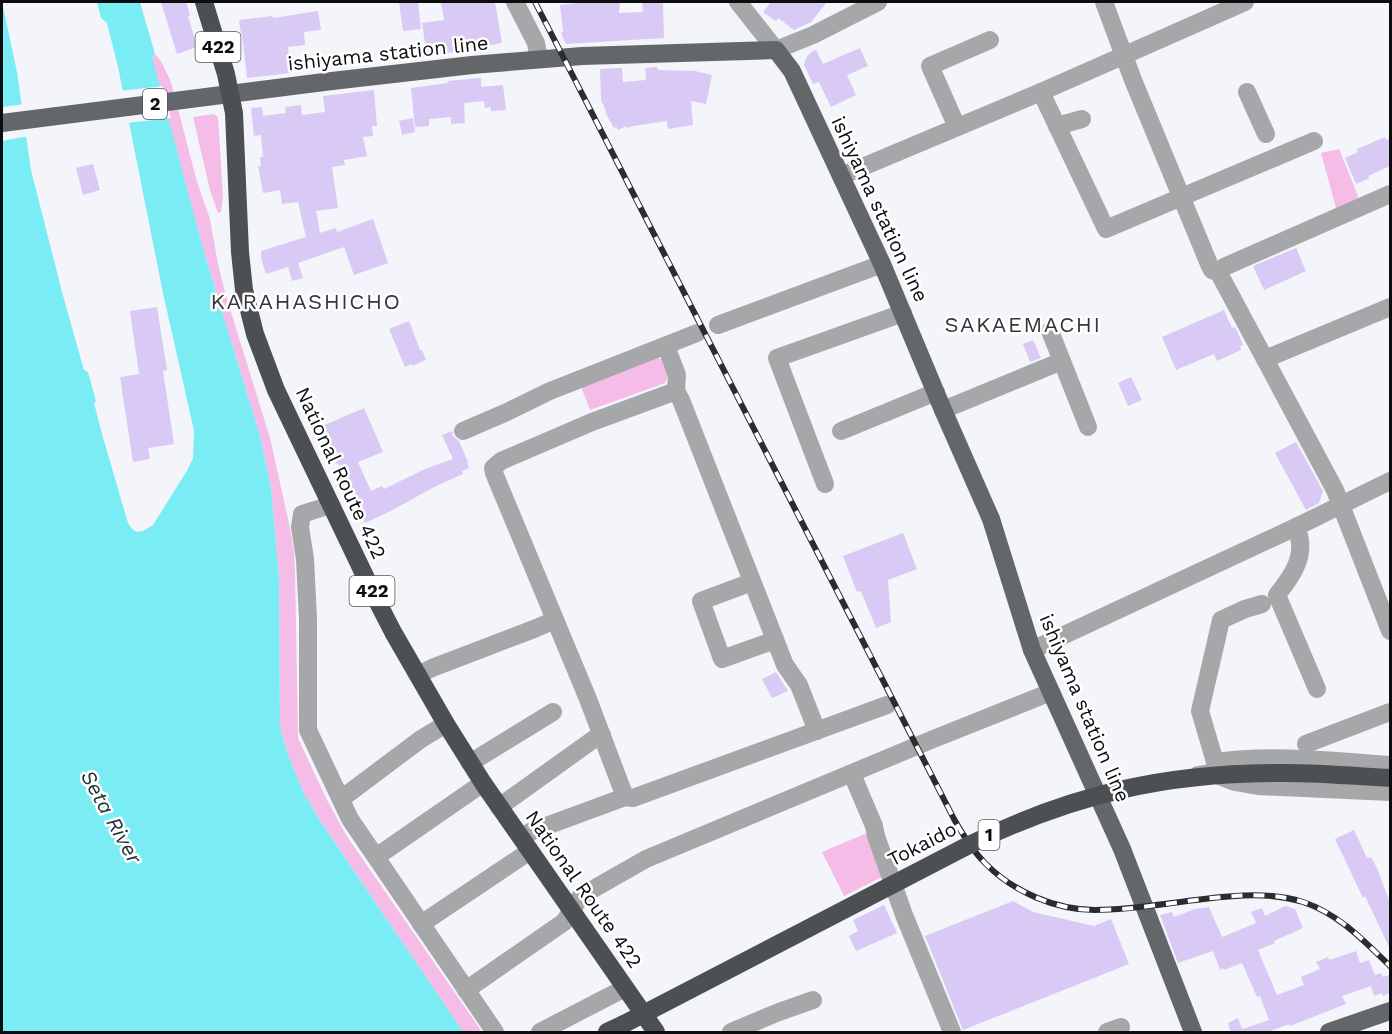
<svg xmlns="http://www.w3.org/2000/svg" width="1392" height="1034" font-family="'Work Sans',sans-serif">
  <style>
    .green { fill: #f4bce7 }
    .water { fill: #7aecf4 }
    .pier { fill: #f3f5fb }
    .building { fill: #d8c9f5 }
    .lines { fill: none; stroke-linecap: round; stroke-linejoin: round }
    .minor { stroke: #a5a7a9; stroke-width: 18 }
    .major { stroke: #636769; stroke-width: 18 }
    .highway { stroke: #4c5053; stroke-width: 18 }
    .rail-casing { stroke: #2b2c2f; stroke-width: 6 }
    .rail { stroke: #fff; stroke-width: 4; stroke-dasharray: 11; stroke-linecap: butt }
    .highway-bridge { stroke: #4c5053; stroke-width: 18 }
    .labels { text-anchor: middle; stroke-width: 5; stroke-linejoin: round; paint-order: stroke }
    .shield { fill: #fff; stroke: #555657; stroke-width: 1.5 }
    .shield-label { font-size: 18px; font-weight: bold; fill: #0c0d0f }
    .street-label { font-size: 20px; fill: #0c0d0f; stroke: #fff }
    .water-label { font-size: 21px; font-style: italic; fill: #1e3334; stroke: #fff }
    .quarter-label { font-size: 22px; letter-spacing: 1.5px; fill: #34363a; stroke: #fff }
  </style>
  <rect width="100%" height="100%" fill="#f3f5fb"/>
  <g class="green">
    <polygon points="155,54 161,61 171,82 197,182 210,219 218,264 226,296 270,438 290,528 294,552 295,570 298,738 327,800 346,835 482,1032 463,1032 321,822 304,794 287,752 280,727 279,577 271,488 260,436 204,252 151,56"/>
    <polygon points="213,114 218,117 223,197 221,212 218,213 210,190 193,117"/>
    <polygon points="1339,149 1360,201 1336,208 1321,153"/>
    <polygon points="654,357 665,360 670,372 665,383 590,410 580,384"/>
    <polygon points="867,833 884,876 844,896 822,852"/>
  </g>
  <polygon class="water" points="2,2 17,72 31,170 62,292 84,370 88,372 96,401 94,403 102,434 128,523 133,530 137,532 143,531 153,525 188,469 193,458 194,431 163,293 118,67 107,23 101,18 97,2 140,2 155,54 152,57 204,252 260,436 271,488 279,577 280,727 287,752 304,794 321,822 463,1032 2,1032"/>
  <g class="pier">
    <polygon points="163,86 171,118 127,123 120,91"/>
    <polygon points="25,104 29,136 2,141 2,107"/>
  </g>
  <g class="building">
    <polygon points="161,2 186,2 190,15 188,16 197,47 177,54"/>
    <polygon points="399,2 418,2 421,29 403,31"/>
    <polygon points="441,2 495,2 502,43 474,48 474,49 427,56 422,23 444,20"/>
    <polygon points="577,2 620,2 619,13 643,12 642,2 663,2 664,38 566,44 561,33 563,32 560,5 577,3"/>
    <polygon points="771,2 827,2 811,22 794,30 778,18 776,21 763,12"/>
    <polygon points="318,11 321,30 304,32 305,45 288,47 291,73 247,78 242,34 241,34 239,20 272,16 273,18"/>
    <polygon points="860,48 868,66 847,75 856,95 831,107 819,82 813,84 804,65 806,58 810,53 816,50 823,64"/>
    <polygon points="657,67 658,70 695,71 712,75 706,104 691,101 693,125 668,129 667,121 633,126 627,128 626,126 618,130 616,127 614,128 605,112 606,111 601,100 600,69 622,68 623,82 646,80 645,68"/>
    <polygon points="481,78 481,87 503,85 506,110 491,111 491,107 485,108 484,101 464,103 465,123 451,124 451,117 429,119 429,126 415,127 411,88 448,83 447,81"/>
    <polygon points="374,90 377,126 372,126 373,136 363,137 367,156 344,160 345,165 332,167 338,208 316,211 320,233 336,228 337,232 373,219 388,263 354,275 344,247 298,263 303,278 292,281 288,267 266,274 261,258 261,251 306,237 298,202 282,204 280,190 263,193 258,166 261,166 260,157 263,157 261,135 254,136 251,108 262,107 263,116 286,113 285,107 301,105 302,115 325,112 323,96"/>
    <polygon points="413,118 415,132 402,135 399,121"/>
    <polygon points="1385,137 1386,140 1390,138 1390,166 1368,176 1370,178 1356,184 1345,158 1358,152 1357,149"/>
    <polygon points="93,164 100,190 83,195 76,168"/>
    <polygon points="1296,248 1306,271 1264,290 1253,266"/>
    <polygon points="157,307 167,370 163,371 174,444 148,448 150,459 133,462 120,377 139,374 130,311"/>
    <polygon points="1224,310 1232,328 1235,327 1238,333 1243,345 1240,346 1241,350 1217,361 1214,354 1176,370 1162,337"/>
    <polygon points="409,321 420,350 422,350 426,360 412,366 411,364 405,367 389,329"/>
    <polygon points="1033,340 1041,358 1030,362 1023,344"/>
    <polygon points="1131,377 1142,400 1128,406 1118,383"/>
    <polygon points="364,408 383,452 358,462 371,491 382,486 384,489 425,469 453,459 442,435 452,431 453,436 459,441 468,462 467,462 469,468 462,471 463,474 434,487 391,511 365,523 338,463 336,464 320,427"/>
    <polygon points="1296,442 1323,491 1319,503 1306,510 1275,453"/>
    <polygon points="903,533 917,569 888,580 891,622 876,628 861,591 857,592 843,556"/>
    <polygon points="776,672 788,691 772,698 762,679"/>
    <polygon points="1354,830 1367,858 1371,857 1377,868 1390,903 1390,949 1365,896 1363,898 1335,839"/>
    <polygon points="1013,901 1033,912 1094,926 1111,919 1129,964 963,1030 925,936"/>
    <polygon points="884,905 897,933 856,951 849,936 858,931 853,920"/>
    <polygon points="1285,906 1295,909 1303,928 1274,941 1275,943 1258,950 1277,995 1304,985 1301,977 1320,969 1316,962 1328,957 1329,960 1356,951 1360,963 1369,960 1375,975 1381,973 1383,977 1390,975 1390,993 1383,996 1382,993 1374,996 1371,986 1342,996 1346,1004 1290,1026 1289,1024 1268,1032 1231,1032 1228,1023 1238,1018 1242,1029 1269,1020 1260,996 1257,997 1242,963 1224,970 1223,968 1220,970 1213,951 1178,963 1160,915 1172,912 1174,917 1195,909 1209,907 1222,937 1256,923 1251,912 1262,908 1265,916"/>
  </g>
  <g class="lines">
    <g class="minor">
      <polyline points="515,2 536,43 539,59"/>
      <polyline points="738,2 776,50 813,35 878,2"/>
      <polyline points="1104,2 1133,80 1209,264 1212,270 1220,273"/>
      <polyline points="1041,92 1106,229 1314,141"/>
      <polyline points="1247,92 1266,134"/>
      <polyline points="1057,126 1082,119"/>
      <polyline points="957,127 930,66 990,40"/>
      <polyline points="841,176 1041,92 1245,2"/>
      <polyline points="1390,194 1224,267 1220,273 1221,277 1335,490 1390,631"/>
      <polyline points="718,325 882,264"/>
      <polyline points="1050,331 1088,427"/>
      <polyline points="666,346 677,375 676,391"/>
      <polyline points="1265,359 1390,307"/>
      <polyline points="943,410 1062,361"/>
      <polyline points="463,431 507,412 550,391 697,333"/>
      <polyline points="841,431 936,392"/>
      <polyline points="825,484 777,358 903,313"/>
      <polyline points="331,505 302,514 300,527 305,559 308,619 308,730 350,819 495,1032"/>
      <path d="M 1296,527 C 1308,554 1293,575 1277,595 L 1317,689"/>
      <polyline points="752,582 701,601 722,659 775,640"/>
      <polyline points="1032,650 1296,527 1390,481"/>
      <polyline points="418,675 432,668 534,629 555,620"/>
      <polyline points="1306,744 1390,712"/>
      <polyline points="1215,762 1200,711 1221,620 1245,609 1262,604"/>
      <polyline points="470,763 553,712"/>
      <polyline points="852,774 874,826 876,836 904,915 952,1032"/>
      <path d="M 1198,775 L 1214,773 L 1215,762 C 1273,754 1333,761 1390,765"/>
      <polyline points="1217,775 1235,782 1258,786 1390,792"/>
      <polyline points="625,797 588,699 494,473 493,468 501,461 592,422 676,391 681,400 785,665 799,685 817,731"/>
      <polyline points="341,799 421,739 446,724"/>
      <polyline points="499,807 594,739 602,735"/>
      <polyline points="521,837 530,832 625,797 633,798 887,705"/>
      <polyline points="376,857 483,783"/>
      <polyline points="421,924 530,851"/>
      <polyline points="466,990 564,922 581,896 646,859 931,740 1051,692"/>
      <polyline points="540,1032 625,988"/>
      <polyline points="731,1032 779,1012 813,1000"/>
      <polyline points="1107,1032 1121,1027"/>
    </g>
    <g class="major">
      <polyline points="2,123 332,81 472,65 582,56 776,50 792,71 882,264 943,410 991,519 1032,650 1122,849 1193,1032"/>
      <polyline points="1329,1032 1390,1011"/>
    </g>
    <g class="highway">
      <polyline points="204,2 226,74 234,113 240,252 244,290 255,334 276,390 374,595 393,632 446,724 483,783 656,1032"/>
      <polyline points="607,1032 624,1024"/>
    </g>
    <defs>
      <path id="rail" d="M 535,2 L 954,819 C 963,835 972,850 985,863 C 1013,892 1056,910 1095,910 C 1132,910 1168,903 1204,899 C 1237,895 1271,892 1303,902 C 1339,914 1364,941 1390,966"/>
    </defs>
    <use href="#rail" class="rail-casing"/>
    <use href="#rail" class="rail"/>
    <path class="highway-bridge" d="M 624,1024 L 967,846 C 1072,794 1168,772 1285,773 C 1320,773 1355,776 1390,778"/>
  </g>
  <g class="labels">
    <g class="shield">
      <rect x="195.5" y="32" width="45" height="30" rx="4.5"/>
      <rect x="143" y="89" width="24" height="30" rx="4.5"/>
      <rect x="349.5" y="576" width="45" height="30" rx="4.5"/>
      <rect x="978.5" y="820" width="21" height="30" rx="4.5"/>
    </g>
    <g class="shield-label">
      <text x="218" y="53">422</text>
      <text x="155" y="110">2</text>
      <text x="372" y="597">422</text>
      <text x="989" y="841">1</text>
    </g>
    <g class="street-label">
      <text transform="translate(388 53) rotate(-6)" y="7">ishiyama station line</text>
      <text transform="translate(880 209) rotate(65)" y="7">ishiyama station line</text>
      <text transform="translate(341 473) rotate(65)" y="7">National Route 422</text>
      <text transform="translate(1085 708) rotate(67)" y="7">ishiyama station line</text>
      <text transform="translate(922 844) rotate(-27)" y="7">Tokaido</text>
      <text transform="translate(584 889) rotate(55)" y="7">National Route 422</text>
    </g>
    <g class="water-label">
      <text transform="translate(111 817) rotate(61)" y="7">Seta River</text>
    </g>
    <g class="quarter-label">
      <text x="306" y="309">KARAHASHICHO</text>
      <text x="1023" y="332">SAKAEMACHI</text>
    </g>
  </g>
  <rect width="1392" height="1034" fill="none" stroke="#0c0d0f" stroke-width="6"/>
</svg>
